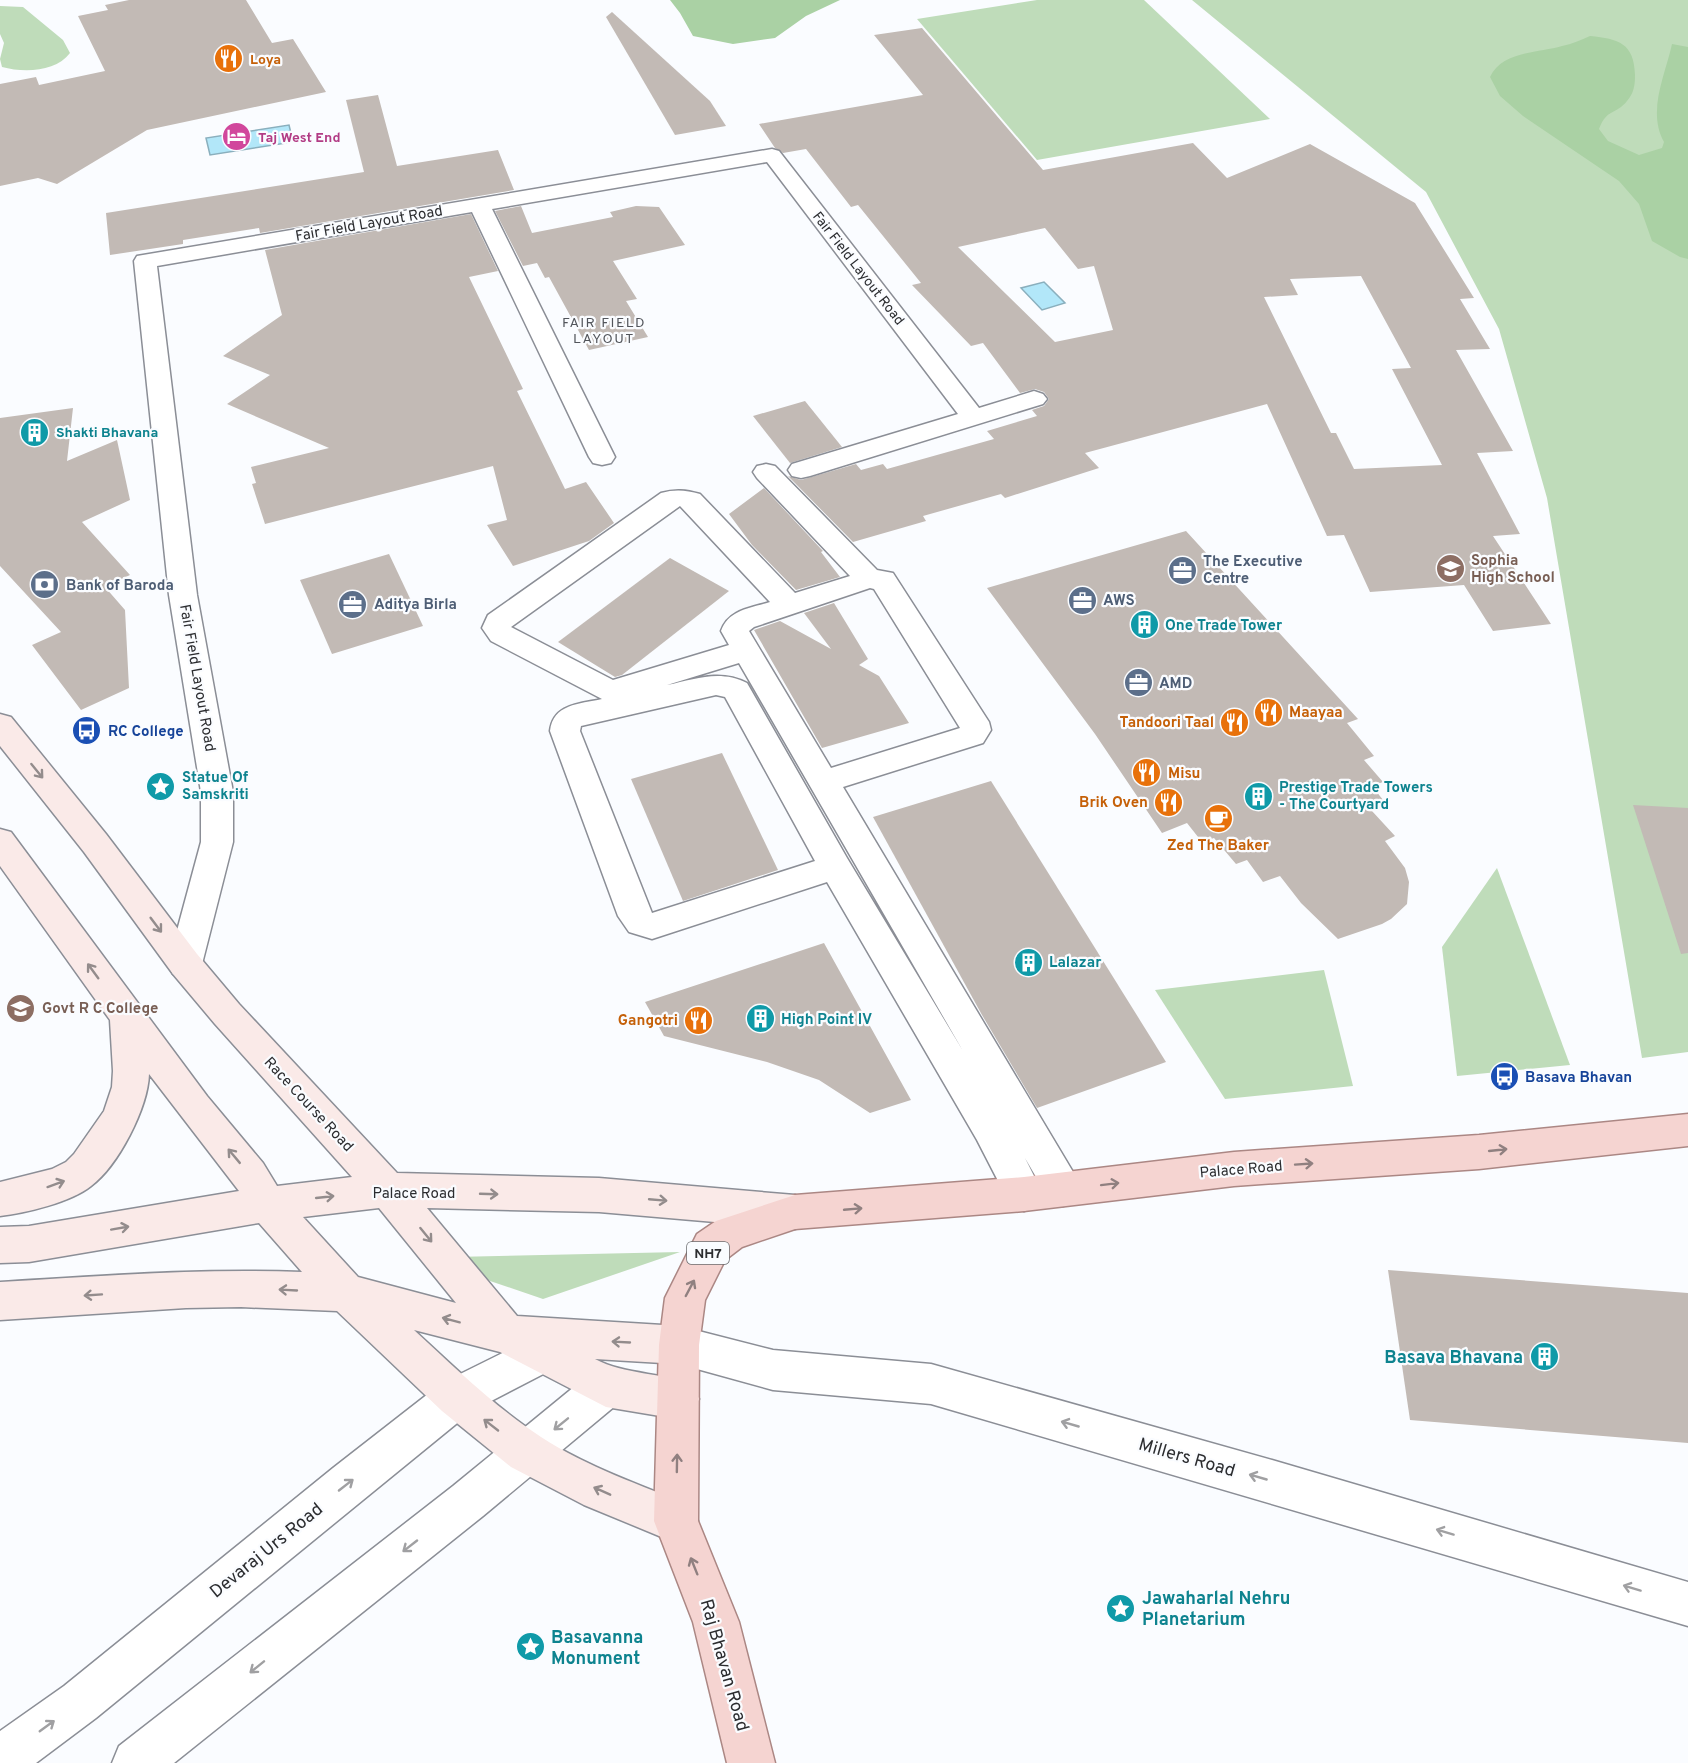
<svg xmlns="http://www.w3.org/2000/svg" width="1688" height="1763" font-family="Overpass,sans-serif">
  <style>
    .green { fill: #bfdcba }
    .forest { fill: #aad1a4 }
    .water { fill: #b2e7f9; stroke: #8aafbd; stroke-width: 1.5 }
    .building { fill: #c2bab5; fill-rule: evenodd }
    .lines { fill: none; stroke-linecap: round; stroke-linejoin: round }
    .minor-casing { stroke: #8b8e96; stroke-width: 3 }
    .tertiary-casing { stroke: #8b8e96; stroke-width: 3 }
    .secondary-casing { stroke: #8b8e96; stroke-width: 3 }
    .primary-casing { stroke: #ab8784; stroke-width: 3 }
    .minor { fill: #fff; fill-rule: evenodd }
    .tertiary { fill: #fff; fill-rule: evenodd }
    .secondary { fill: #faeae8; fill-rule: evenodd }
    .primary { fill: #f5d4d1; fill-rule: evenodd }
    .oneway { stroke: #938c8c }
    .oneway2 { stroke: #908080 }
    .oneway3 { stroke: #a0a0a2 }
    .labels { text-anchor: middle; stroke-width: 4.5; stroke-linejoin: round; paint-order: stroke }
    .far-food-label { font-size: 14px; font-weight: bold; fill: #c56008; stroke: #fafcff; text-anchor: start }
    .far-hotel-label { font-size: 14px; font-weight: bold; fill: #b23c85; stroke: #fafcff; text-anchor: start }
    .far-street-label { font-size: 14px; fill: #2c2d30; stroke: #fafcff }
    .far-neighbourhood-label { font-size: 14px; letter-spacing: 1.5px; fill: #52555b; stroke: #fafcff }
    .far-culture-label { font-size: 14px; font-weight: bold; fill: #0d838f; stroke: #fafcff; text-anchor: start }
    .shield { fill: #fafcff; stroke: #6a6b6e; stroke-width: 1.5 }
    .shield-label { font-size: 14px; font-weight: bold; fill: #2c2d30 }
    .street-label { font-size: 15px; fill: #2c2d30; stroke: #fafcff }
    .education-label { font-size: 15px; font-weight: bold; fill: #785e54; stroke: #fafcff; text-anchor: start }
    .service-label { font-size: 15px; font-weight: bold; fill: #4e5e75; stroke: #fafcff; text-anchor: start }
    .culture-label { font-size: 15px; font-weight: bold; fill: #0d838f; stroke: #fafcff; text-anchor: start }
    .food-label { font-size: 15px; font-weight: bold; fill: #c56008; stroke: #fafcff; text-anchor: end }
    .transit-label { font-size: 15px; font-weight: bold; fill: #164399; stroke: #fafcff; text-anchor: start }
    .near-culture-label { font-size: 18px; font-weight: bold; fill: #0d838f; stroke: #fafcff; text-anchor: start }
    .near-street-label { font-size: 18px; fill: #2c2d30; stroke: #fafcff }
  </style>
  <rect width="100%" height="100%" fill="#fafcff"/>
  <g class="green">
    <polygon points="1037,0 1144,0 1270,119 1037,160 917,19"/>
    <polygon points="1192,0 1688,0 1688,1052 1642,1058 1547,498 1499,329 1426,192"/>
    <path d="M 0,6 L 23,7 L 63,40 L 70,53 C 56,72 24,73 2,67 L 0,59 L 4,43 L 0,34 Z"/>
    <polygon points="1497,868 1570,1065 1457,1076 1442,947"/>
    <polygon points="1324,970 1353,1086 1225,1099 1155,990"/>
    <polygon points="680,1252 543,1299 490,1281 453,1257"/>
  </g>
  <g class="forest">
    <polygon points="670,0 840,0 806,16 775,38 733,44 693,36 680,13"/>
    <path d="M 1590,36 C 1619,39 1634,43 1635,75 C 1635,85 1634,93 1627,101 C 1616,115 1607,108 1599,129 L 1608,141 L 1639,155 L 1662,148 L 1664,142 C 1647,111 1665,76 1672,44 L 1688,47 L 1688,259 L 1680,257 L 1652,241 L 1639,204 L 1619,181 L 1523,116 L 1500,96 L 1490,77 C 1502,51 1538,53 1562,46 C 1572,44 1581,40 1590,36 Z"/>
  </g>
  <g class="water">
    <polygon points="289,125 293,142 210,155 206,138"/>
    <polygon points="1044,282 1065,303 1042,310 1021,288"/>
  </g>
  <g class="building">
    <polygon points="129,0 246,0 272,43 293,39 326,92 147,130 57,184 38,178 0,186 0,84 36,77 39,85 105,71 78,16 108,10 105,5"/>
    <polygon points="612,12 710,101 726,126 675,135 606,17"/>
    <path d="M 922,28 L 1043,170 L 1193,143 L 1227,178 L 1310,144 L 1415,203 L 1474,298 L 1460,299 L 1490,349 L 1456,350 L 1513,451 L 1477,453 L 1520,534 L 1493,536 L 1551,624 L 1493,631 L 1464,585 L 1370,592 L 1344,535 L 1327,536 L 1267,404 L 1085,453 L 1099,468 L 1005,498 L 1001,494 L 923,516 L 926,521 L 853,542 L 788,476 L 801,480 L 856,464 L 861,470 L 883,464 L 887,469 L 994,439 L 987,431 L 1037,416 L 1032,410 L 1044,406 L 1049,399 L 1044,392 L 1035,389 L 1020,393 L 983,343 L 971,346 L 912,285 L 921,283 L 858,205 L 851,207 L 806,149 L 783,153 L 775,148 L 759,124 L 923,95 L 874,35 ZM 1045,228 L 1078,269 L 1094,266 L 1113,330 L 1055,342 L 958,247 ZM 1361,276 L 1411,368 L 1392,369 L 1442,465 L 1354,469 L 1336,433 L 1331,433 L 1264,297 L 1298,295 L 1290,279 Z"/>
    <polygon points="378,95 397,166 498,150 514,190 260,233 259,228 183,240 183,244 110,255 106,213 364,172 346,100"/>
    <polygon points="521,206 532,233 613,217 610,212 636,206 659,207 685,245 613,261 637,299 626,301 648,337 589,350 549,277 545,278 537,263 523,266 495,211"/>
    <polygon points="471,214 498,271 469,277 523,389 517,391 565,489 586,482 614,523 589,541 513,566 487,525 507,520 493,466 265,524 252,484 256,483 251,467 329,448 227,404 270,375 223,356 282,315 265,250"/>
    <polygon points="805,401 842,447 790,463 753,416"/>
    <polygon points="73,408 67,461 117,440 130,500 82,522 130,575 105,587 125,610 129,688 81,710 32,645 61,632 0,566 0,418"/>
    <polygon points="764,488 823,551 821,552 840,577 796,590 752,545 729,514"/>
    <polygon points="1186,531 1358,719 1347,723 1374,756 1364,760 1383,782 1372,786 1387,805 1372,811 1395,836 1385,841 1405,868 1409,882 1407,904 1391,919 1382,924 1338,939 1301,903 1280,876 1263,882 1247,860 1236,864 1214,838 1202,842 1187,823 1162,833 1095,734 987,588"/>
    <polygon points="389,554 423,626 332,654 300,580"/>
    <polygon points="670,558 729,591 622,675 615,677 558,642"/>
    <polygon points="834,603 868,659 859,665 879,676 909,723 822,748 754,630 780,621 831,649 804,613"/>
    <polygon points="722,753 778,870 683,901 631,779"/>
    <polygon points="991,781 1166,1062 1037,1108 982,1015 873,817"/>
    <polygon points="1633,805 1688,808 1688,953 1681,954"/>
    <polygon points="824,943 911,1100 870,1113 819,1080 767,1062 664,1036 645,1002"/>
    <polygon points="1388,1270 1688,1293 1688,1443 1410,1420"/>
  </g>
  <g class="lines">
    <defs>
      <g id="minor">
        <polygon points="772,149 779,151 979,408 1034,391 1043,394 1047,399 1043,404 810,476 801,478 792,476 788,470 792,464 958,414 767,162 492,209 615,457 611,463 602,465 593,463 589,457 472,212 157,266 197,595 233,792 233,842 202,964 197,974 185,978 173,974 168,964 201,842 201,792 169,595 134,261 137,256"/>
        <path d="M 766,464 L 775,466 L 877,570 L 893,573 L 989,722 L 991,730 L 983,743 L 843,787 L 1076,1177 L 1082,1189 L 1076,1201 L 1063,1206 L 1050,1201 L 1025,1158 L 1043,1194 L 1037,1206 L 1024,1211 L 1011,1206 L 977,1140 L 827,882 L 652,939 L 629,932 L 618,916 L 550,731 C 553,704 579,704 602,699 L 491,641 L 482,628 L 488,615 L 661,493 C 675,489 686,490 700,494 L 795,593 L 850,576 L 757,478 L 753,472 L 757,466 ZM 680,506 L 770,602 C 750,608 728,610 721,631 L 729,645 L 613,680 L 511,627 ZM 870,588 L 874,589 L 960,728 L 831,768 L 749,631 L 754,627 ZM 739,663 L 963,1051 L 847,858 L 747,683 C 720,669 695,679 667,685 ZM 716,695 L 725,697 L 815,861 L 652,913 L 580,731 L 581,726 Z"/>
      </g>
      <g id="tertiary">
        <polygon points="679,1326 773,1350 931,1364 1272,1460 1688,1582 1688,1626 931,1404 773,1390 679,1364 665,1359 659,1345 665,1331"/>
        <polygon points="541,1334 555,1340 561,1354 555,1368 472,1411 96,1718 36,1763 0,1763 0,1731 64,1686 333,1468 442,1383"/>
        <polygon points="606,1367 621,1373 627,1387 621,1401 483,1516 174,1763 112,1763 119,1746 453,1486 591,1373"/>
      </g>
      <path id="secondary" d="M 0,714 L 11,717 L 106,834 L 197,954 L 239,1004 L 397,1173 L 599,1178 L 795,1195 L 809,1200 L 814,1212 L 809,1224 L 795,1229 L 599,1212 L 427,1208 L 517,1316 L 679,1326 L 693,1331 L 699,1345 L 693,1359 L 679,1364 L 595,1359 C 625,1375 661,1372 693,1385 L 699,1399 L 693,1413 L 678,1419 L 606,1407 L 500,1352 L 414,1330 C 454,1367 495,1407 541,1437 C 587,1467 641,1485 691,1506 L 698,1521 L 691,1536 L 676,1543 L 584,1505 L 511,1467 L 442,1411 L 337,1311 L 241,1307 L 186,1308 L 0,1320 L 0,1282 C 101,1276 201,1268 302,1272 L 259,1223 L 29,1262 L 0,1263 L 0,1227 L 29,1226 L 239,1191 L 149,1074 C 148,1108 118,1166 91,1186 C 71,1202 26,1213 0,1216 L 0,1182 L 52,1169 L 66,1162 L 74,1154 L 104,1111 L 112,1087 L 113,1071 L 110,1020 L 0,866 L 0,829 L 11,832 L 207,1096 L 263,1163 L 277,1186 L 352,1177 L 215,1024 L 173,974 L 84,852 L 0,746 ZM 379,1208 L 456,1303 L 358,1277 L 303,1217 Z"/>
      <polygon id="primary" points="1688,1114 1688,1146 1479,1169 1234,1186 1024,1211 795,1229 742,1247 725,1260 705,1300 699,1345 698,1521 739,1622 775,1763 727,1763 693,1622 654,1521 659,1345 665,1298 697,1234 716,1221 795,1195 1024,1177 1234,1152 1479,1135"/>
    </defs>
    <use href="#minor" class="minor-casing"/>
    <use href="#tertiary" class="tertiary-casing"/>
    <use href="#secondary" class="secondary-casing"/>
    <use href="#primary" class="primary-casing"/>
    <use href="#minor" class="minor"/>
    <use href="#tertiary" class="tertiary"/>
    <use href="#secondary" class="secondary"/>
    <use href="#primary" class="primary"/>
  </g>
  <defs><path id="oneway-shaft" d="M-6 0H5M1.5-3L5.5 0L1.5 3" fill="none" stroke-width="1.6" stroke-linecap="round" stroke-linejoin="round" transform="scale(1.5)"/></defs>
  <g class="oneway">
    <use href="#oneway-shaft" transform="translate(37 771) rotate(51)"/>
    <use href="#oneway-shaft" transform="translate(156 925) rotate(53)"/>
    <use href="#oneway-shaft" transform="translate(93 971) rotate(-126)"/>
    <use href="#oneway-shaft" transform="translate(234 1156) rotate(-130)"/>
    <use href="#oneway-shaft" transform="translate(56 1184) rotate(-20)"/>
    <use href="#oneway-shaft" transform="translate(489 1194) rotate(2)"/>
    <use href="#oneway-shaft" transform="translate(325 1197) rotate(-6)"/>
    <use href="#oneway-shaft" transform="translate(658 1200) rotate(5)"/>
    <use href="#oneway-shaft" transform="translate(120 1228) rotate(-10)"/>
    <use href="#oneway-shaft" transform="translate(426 1235) rotate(51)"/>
    <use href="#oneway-shaft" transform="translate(288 1290) rotate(-177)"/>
    <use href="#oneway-shaft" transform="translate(93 1295) rotate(176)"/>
    <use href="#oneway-shaft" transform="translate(451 1320) rotate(-165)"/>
    <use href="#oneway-shaft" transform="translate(621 1342) rotate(-177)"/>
    <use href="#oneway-shaft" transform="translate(491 1425) rotate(-142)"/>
    <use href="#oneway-shaft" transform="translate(602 1491) rotate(-156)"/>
  </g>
  <g class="oneway2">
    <use href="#oneway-shaft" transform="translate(1498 1150) rotate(-6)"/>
    <use href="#oneway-shaft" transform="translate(1304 1164) rotate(-4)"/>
    <use href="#oneway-shaft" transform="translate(1110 1184) rotate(-7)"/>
    <use href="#oneway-shaft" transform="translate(853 1209) rotate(-5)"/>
    <use href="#oneway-shaft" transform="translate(690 1288) rotate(-62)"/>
    <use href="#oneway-shaft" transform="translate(677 1463) rotate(-89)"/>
    <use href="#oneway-shaft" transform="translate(694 1566) rotate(-112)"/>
  </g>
  <g class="oneway3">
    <use href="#oneway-shaft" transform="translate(561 1424) rotate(141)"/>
    <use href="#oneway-shaft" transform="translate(1070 1424) rotate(-164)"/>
    <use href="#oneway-shaft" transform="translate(1258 1477) rotate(-164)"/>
    <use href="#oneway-shaft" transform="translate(346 1485) rotate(-38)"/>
    <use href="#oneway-shaft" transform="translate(1445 1532) rotate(-163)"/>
    <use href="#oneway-shaft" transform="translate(410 1546) rotate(142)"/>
    <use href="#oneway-shaft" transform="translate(1632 1588) rotate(-163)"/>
    <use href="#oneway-shaft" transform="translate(257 1667) rotate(141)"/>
    <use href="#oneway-shaft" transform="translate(47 1726) rotate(-36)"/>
  </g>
  <defs>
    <symbol id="restaurant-disc" viewBox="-11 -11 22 22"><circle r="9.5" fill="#e8710a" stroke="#fafcff"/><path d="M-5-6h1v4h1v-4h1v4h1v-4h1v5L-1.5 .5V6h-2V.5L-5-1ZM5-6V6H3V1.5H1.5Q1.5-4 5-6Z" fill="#fff"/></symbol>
    <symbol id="hotel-disc" viewBox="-11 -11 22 22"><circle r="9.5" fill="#d1479c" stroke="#fafcff"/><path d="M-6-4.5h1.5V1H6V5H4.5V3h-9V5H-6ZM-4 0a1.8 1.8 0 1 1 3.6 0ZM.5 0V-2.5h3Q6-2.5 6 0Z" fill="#fff"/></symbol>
    <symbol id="building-disc" viewBox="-11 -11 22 22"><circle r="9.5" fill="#0f9aa8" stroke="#fafcff"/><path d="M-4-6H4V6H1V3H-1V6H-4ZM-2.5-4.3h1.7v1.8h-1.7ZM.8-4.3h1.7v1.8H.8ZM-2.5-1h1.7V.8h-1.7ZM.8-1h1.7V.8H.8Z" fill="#fff"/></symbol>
    <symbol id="school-disc" viewBox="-11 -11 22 22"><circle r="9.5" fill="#8d6e63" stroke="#fafcff"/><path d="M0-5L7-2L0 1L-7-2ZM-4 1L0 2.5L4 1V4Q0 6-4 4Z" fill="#fff"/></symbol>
    <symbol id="office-disc" viewBox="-11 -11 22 22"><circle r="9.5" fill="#5c6f8a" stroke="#fafcff"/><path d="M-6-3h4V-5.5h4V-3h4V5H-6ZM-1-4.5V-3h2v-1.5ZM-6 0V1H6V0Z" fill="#fff"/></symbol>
    <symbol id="bank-disc" viewBox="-11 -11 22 22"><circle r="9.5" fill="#5c6f8a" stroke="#fafcff"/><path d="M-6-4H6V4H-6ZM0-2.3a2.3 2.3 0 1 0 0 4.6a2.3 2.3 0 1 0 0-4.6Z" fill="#fff"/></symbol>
    <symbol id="bus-disc" viewBox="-11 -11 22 22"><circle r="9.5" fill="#1a4fb4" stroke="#fafcff"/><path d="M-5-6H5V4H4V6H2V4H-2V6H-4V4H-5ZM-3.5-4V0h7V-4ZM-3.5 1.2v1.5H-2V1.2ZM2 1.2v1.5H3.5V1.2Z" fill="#fff"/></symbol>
    <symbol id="sight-disc" viewBox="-11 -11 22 22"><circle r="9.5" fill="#0f9aa8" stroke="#fafcff"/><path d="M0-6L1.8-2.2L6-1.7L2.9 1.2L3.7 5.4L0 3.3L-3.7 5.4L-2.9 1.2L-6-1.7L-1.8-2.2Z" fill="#fff"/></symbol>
    <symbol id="cafe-disc" viewBox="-11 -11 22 22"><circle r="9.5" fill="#e8710a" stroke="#fafcff"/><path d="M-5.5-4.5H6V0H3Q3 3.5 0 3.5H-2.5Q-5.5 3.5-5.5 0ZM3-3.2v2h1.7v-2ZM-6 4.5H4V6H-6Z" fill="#fff"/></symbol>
    <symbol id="university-disc" viewBox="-11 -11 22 22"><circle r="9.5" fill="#8d6e63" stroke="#fafcff"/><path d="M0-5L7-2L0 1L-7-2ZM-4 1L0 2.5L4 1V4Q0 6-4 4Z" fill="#fff"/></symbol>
  </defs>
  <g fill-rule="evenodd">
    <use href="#restaurant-disc" x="212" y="42" width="33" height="33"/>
    <use href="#hotel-disc" x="220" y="120" width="33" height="33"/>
    <use href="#building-disc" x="18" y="416" width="33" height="33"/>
    <use href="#school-disc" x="1434" y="552" width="33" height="33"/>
    <use href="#office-disc" x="1166" y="554" width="33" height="33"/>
    <use href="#bank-disc" x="28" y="568" width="33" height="33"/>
    <use href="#office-disc" x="1066" y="584" width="33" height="33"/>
    <use href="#office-disc" x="336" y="588" width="33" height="33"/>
    <use href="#building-disc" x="1128" y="608" width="33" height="33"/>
    <use href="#office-disc" x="1122" y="666" width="33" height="33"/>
    <use href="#restaurant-disc" x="1252" y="696" width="33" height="33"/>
    <use href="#restaurant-disc" x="1218" y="706" width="33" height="33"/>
    <use href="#bus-disc" x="70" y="714" width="33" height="33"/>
    <use href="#restaurant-disc" x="1130" y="756" width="33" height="33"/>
    <use href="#sight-disc" x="144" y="770" width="33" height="33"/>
    <use href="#building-disc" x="1242" y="780" width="33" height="33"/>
    <use href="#restaurant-disc" x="1152" y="786" width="33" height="33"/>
    <use href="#cafe-disc" x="1202" y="802" width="33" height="33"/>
    <use href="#building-disc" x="1012" y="946" width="33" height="33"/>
    <use href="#university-disc" x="4" y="992" width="33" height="33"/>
    <use href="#building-disc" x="744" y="1002" width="33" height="33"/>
    <use href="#restaurant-disc" x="682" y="1004" width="33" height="33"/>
    <use href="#bus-disc" x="1488" y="1060" width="33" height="33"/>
    <use href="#building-disc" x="1528" y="1340" width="33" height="33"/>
    <use href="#sight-disc" x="1104" y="1592" width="33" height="33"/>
    <use href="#sight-disc" x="514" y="1630" width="33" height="33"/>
  </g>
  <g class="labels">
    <g class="far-food-label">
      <text x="250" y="64">Loya</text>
    </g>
    <g class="far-hotel-label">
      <text x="258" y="142">Taj West End</text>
    </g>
    <g class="far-street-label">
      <text transform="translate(859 268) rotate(52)" y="5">Fair Field Layout Road</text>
    </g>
    <g class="far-neighbourhood-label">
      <text x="604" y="327">FAIR FIELD<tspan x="604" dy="16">LAYOUT</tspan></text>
    </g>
    <g class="far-culture-label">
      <text x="56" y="437">Shakti Bhavana</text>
    </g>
    <rect class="shield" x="687" y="1242" width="42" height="22" rx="4.5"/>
    <g class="shield-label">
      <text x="708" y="1258">NH7</text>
    </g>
    <g class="street-label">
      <text transform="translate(369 223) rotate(-10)" y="5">Fair Field Layout Road</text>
      <text transform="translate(198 678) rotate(80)" y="5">Fair Field Layout Road</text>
      <text transform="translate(309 1104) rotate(47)" y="5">Race Course Road</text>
      <text transform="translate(1241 1169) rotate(-5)" y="5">Palace Road</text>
      <text x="414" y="1198">Palace Road</text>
    </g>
    <g class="education-label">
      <text x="1471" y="565">Sophia<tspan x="1471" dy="17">High School</tspan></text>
      <text x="42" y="1013">Govt R C College</text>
    </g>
    <g class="service-label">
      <text x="1203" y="566">The Executive<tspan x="1203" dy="17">Centre</tspan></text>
      <text x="66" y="590">Bank of Baroda</text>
      <text x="1103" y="605">AWS</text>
      <text x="374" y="609">Aditya Birla</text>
      <text x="1159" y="688">AMD</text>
    </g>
    <g class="culture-label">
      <text x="1165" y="630">One Trade Tower</text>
      <text x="182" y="782">Statue Of<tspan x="182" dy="17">Samskriti</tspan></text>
      <text x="1279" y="792">Prestige Trade Towers<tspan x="1279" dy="17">- The Courtyard</tspan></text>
      <text x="1049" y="967">Lalazar</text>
      <text x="781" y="1024">High Point IV</text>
    </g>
    <g class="food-label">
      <text x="1289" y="717" text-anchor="start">Maayaa</text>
      <text x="1214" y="727">Tandoori Taal</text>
      <text x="1168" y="778" text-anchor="start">Misu</text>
      <text x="1148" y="807">Brik Oven</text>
      <text x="1218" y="850" text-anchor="middle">Zed The Baker</text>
      <text x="678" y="1025">Gangotri</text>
    </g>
    <g class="transit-label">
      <text x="108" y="736">RC College</text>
      <text x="1525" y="1082">Basava Bhavan</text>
    </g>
    <g class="near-culture-label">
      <text x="1523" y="1363" text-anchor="end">Basava Bhavana</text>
      <text x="1142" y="1604">Jawaharlal Nehru<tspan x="1142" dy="21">Planetarium</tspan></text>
      <text x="551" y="1643">Basavanna<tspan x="551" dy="21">Monument</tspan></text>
    </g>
    <g class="near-street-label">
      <text transform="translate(1187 1457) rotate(16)" y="6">Millers Road</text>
      <text transform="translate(266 1550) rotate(-39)" y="6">Devaraj Urs Road</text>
      <text transform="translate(725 1665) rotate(74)" y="6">Raj Bhavan Road</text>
    </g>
  </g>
</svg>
